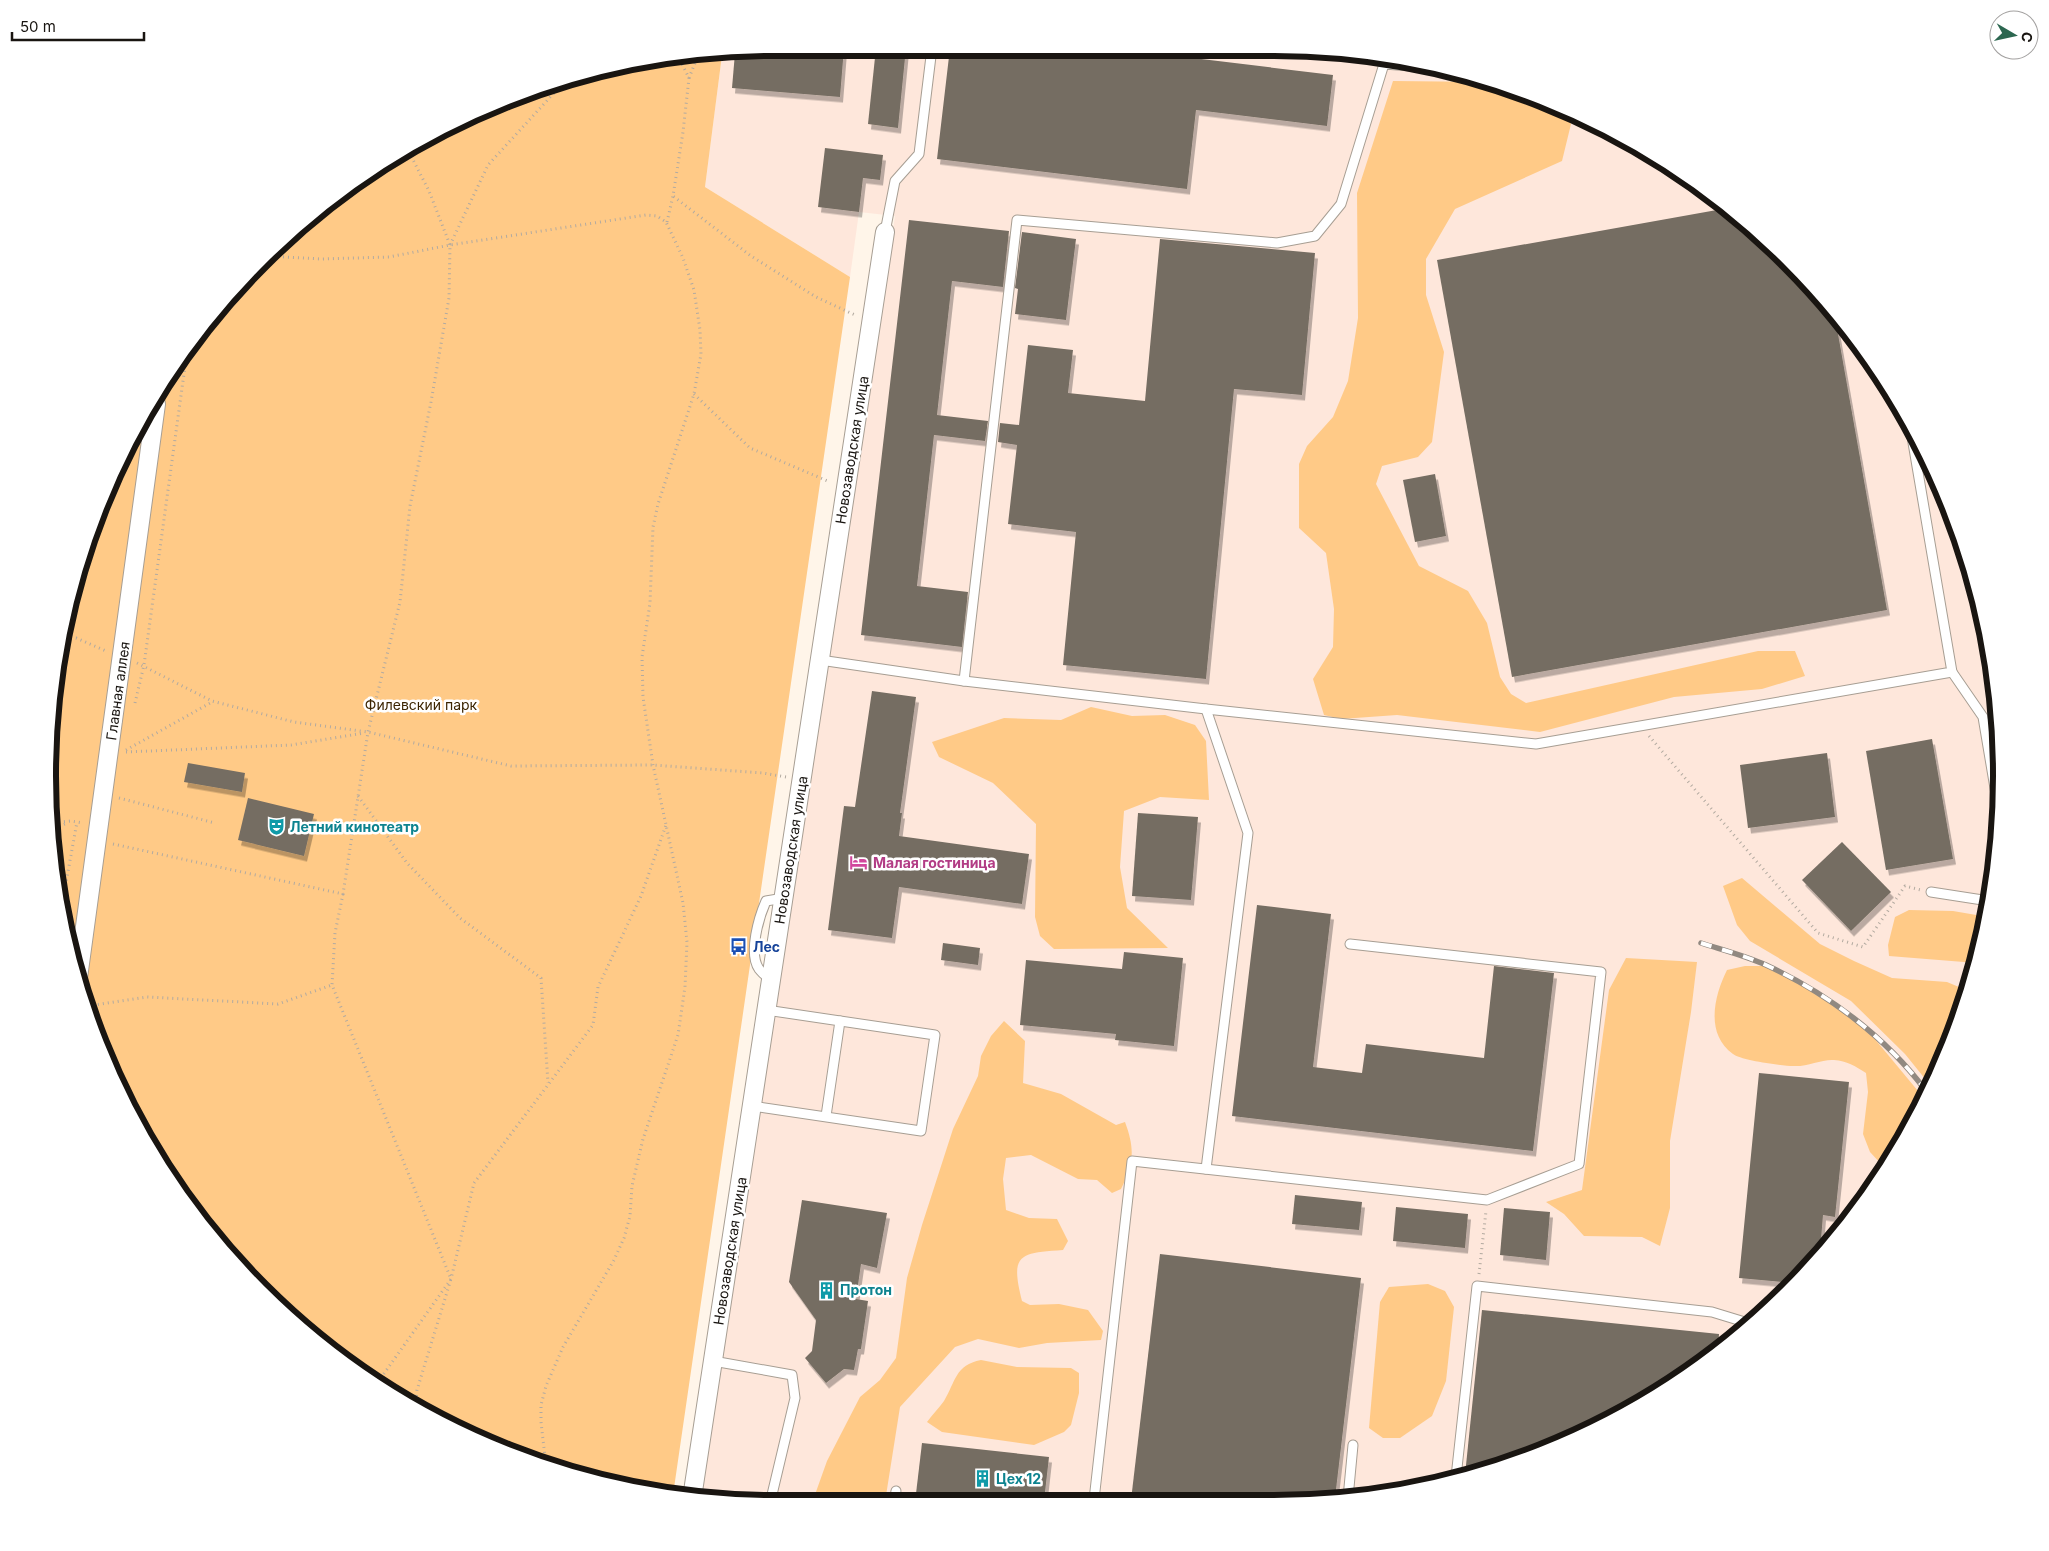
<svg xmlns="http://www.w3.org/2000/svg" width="2049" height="1551" font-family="Inter,sans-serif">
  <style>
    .industrial { fill: #fee7db }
    .green { fill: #ffca87 }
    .building { fill: #756d62; filter: url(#shadow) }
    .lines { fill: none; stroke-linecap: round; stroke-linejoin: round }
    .lane-casing { stroke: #a79e93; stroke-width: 11 }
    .street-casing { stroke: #a79e93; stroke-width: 20 }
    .path { stroke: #b2aaa0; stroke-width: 3; stroke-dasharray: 1 4; stroke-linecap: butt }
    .lane { stroke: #fff; stroke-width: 9 }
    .street { stroke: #fff; stroke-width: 18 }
    .rail-casing { stroke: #918981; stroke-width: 5.5 }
    .rail { stroke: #fff; stroke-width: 4; stroke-dasharray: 11; stroke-linecap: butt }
    .labels { text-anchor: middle; stroke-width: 5; stroke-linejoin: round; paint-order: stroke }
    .street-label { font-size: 14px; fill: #191511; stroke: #fff }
    .park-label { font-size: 14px; fill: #3c2502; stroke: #fff }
    .culture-label { font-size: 14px; font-weight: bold; fill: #0d838f; stroke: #fff; text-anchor: start }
    .hotel-label { font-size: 14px; font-weight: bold; fill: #b23c85; stroke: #fff; text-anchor: start }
    .transit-label { font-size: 14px; font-weight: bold; fill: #164399; stroke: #fff; text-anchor: start }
    .rim { fill: none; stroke: #191511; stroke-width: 6 }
  </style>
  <defs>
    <filter id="shadow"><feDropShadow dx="3" dy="5.5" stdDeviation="0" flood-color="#0004"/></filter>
  </defs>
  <rect width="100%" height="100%" fill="#fff5e9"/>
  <polygon class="industrial" points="776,48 1321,49 1462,72 1596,123 1716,198 1788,261 1879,371 1946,497 1987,633 2001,775 1988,917 1946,1054 1879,1180 1788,1290 1678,1381 1508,1465 1368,1497 776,1503 699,1498 895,216 859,212 850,277 705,187 722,55"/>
  <g class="green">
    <polygon points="722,55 705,187 850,277 673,1495 541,1465 411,1406 295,1323 170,1180 86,1010 61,917 49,823 62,633 123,453 228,295 296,228 411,145 587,72"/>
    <polygon points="1393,81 1488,82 1565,111 1571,124 1562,161 1455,209 1426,259 1426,295 1444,352 1432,442 1418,457 1382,466 1376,484 1419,566 1468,591 1487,623 1500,677 1511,694 1526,703 1758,651 1795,651 1805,676 1762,689 1674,697 1540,732 1397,715 1341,719 1324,715 1313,679 1333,647 1334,609 1326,553 1299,528 1299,464 1307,446 1333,417 1348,381 1358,318 1357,193"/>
    <polygon points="1091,707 1132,716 1165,715 1195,725 1206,741 1209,800 1160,797 1124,811 1120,867 1127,908 1168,948 1054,949 1040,936 1035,917 1036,824 993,783 939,757 932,742 1004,718 1061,720"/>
    <polygon points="1742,878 1820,944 1854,961 1892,978 1947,982 1966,990 1946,1054 1930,1085 1905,1054 1851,1001 1750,941 1737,925 1723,886"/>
    <polygon points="1909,910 1953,911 1988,917 1973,964 1964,962 1889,956 1888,945 1895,917"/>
    <polygon points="1626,958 1697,962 1691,1012 1670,1141 1670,1208 1660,1246 1642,1237 1584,1236 1564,1214 1546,1202 1582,1190 1609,990"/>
    <path d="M 1745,966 L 1770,966 L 1831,999 L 1869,1032 L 1923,1097 L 1886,1167 L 1882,1165 L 1870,1152 L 1863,1134 L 1868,1092 L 1866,1073 C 1855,1066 1847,1061 1834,1060 C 1822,1059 1807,1067 1793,1066 C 1782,1066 1740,1060 1733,1054 C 1705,1034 1714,996 1727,970 Z"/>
    <path d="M 1004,1021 L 1025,1041 L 1023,1083 L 1061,1094 L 1116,1125 L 1125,1122 C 1135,1149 1134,1163 1121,1189 L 1112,1193 L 1097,1180 L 1078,1179 L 1031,1155 L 1006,1158 L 1003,1179 L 1006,1210 L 1029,1218 L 1057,1219 L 1068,1241 L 1063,1250 C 1019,1253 1010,1254 1022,1301 L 1030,1305 L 1059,1304 L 1088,1310 L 1103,1331 L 1101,1340 L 1047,1343 L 1019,1348 L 978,1339 L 955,1347 L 900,1407 L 885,1502 L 812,1503 L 827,1461 L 860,1397 L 880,1380 L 896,1358 L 907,1278 L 922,1225 L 953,1129 L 978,1076 L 981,1056 L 991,1036 Z"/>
    <polygon points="1428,1284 1445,1291 1454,1307 1446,1381 1432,1416 1400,1438 1383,1438 1369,1428 1380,1302 1389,1287"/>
    <path d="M 981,1360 L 1017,1367 L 1071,1368 L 1079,1373 L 1079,1393 L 1071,1425 L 1064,1432 L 1034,1445 L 942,1432 L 927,1422 C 932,1415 939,1408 944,1401 C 956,1381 955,1365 981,1360 Z"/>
  </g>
  <g class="building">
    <polygon points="776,48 844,48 840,97 732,88 735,53"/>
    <polygon points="876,48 906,48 898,128 868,124"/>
    <polygon points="950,48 1110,48 1333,75 1327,126 1196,110 1187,189 937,159"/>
    <polygon points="825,148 883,155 880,180 863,178 859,212 818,207"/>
    <polygon points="1728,208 1788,261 1835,317 1887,610 1512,677 1437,260"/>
    <polygon points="909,220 1009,231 1003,287 952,281 937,415 988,421 985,441 934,435 917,586 968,592 962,647 861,635"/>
    <polygon points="1022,232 1076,239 1066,320 1015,314 1018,289 1015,288"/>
    <polygon points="1160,239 1315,253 1302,395 1234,389 1206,679 1063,665 1076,532 1008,524 1017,445 998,442 1000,423 1019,425 1028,345 1073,350 1068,393 1145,401"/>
    <polygon points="1435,474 1446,536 1415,542 1403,480"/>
    <polygon points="872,691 916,697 900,813 902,813 899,836 1029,854 1022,904 899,887 892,938 828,930 844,806 855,807"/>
    <polygon points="1932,739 1953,859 1886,870 1866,751"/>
    <polygon points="1827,753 1835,817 1748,828 1740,765"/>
    <polygon points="188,763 245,773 242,792 184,782"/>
    <polygon points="248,798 314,814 304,856 238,840"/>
    <polygon points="1138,813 1198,817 1191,900 1132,896"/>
    <polygon points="1842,842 1891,892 1851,931 1802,880"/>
    <polygon points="1257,905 1331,914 1313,1067 1362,1073 1366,1044 1484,1058 1494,966 1554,973 1533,1151 1232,1116"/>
    <polygon points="943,943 980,948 978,965 941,960"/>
    <polygon points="1124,952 1183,958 1174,1046 1115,1040 1116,1034 1020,1025 1026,960 1122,969"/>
    <polygon points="1759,1073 1849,1082 1835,1217 1823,1215 1820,1252 1794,1283 1739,1278"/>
    <polygon points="1295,1195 1362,1202 1359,1230 1292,1224"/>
    <polygon points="802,1200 887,1213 877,1268 861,1264 856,1299 868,1301 861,1349 858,1349 854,1370 844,1369 826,1383 805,1358 812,1351 816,1320 789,1282"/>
    <polygon points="1396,1207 1468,1214 1465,1248 1393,1241"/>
    <polygon points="1504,1208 1550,1212 1546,1260 1500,1255"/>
    <polygon points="1160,1254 1361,1278 1335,1498 1131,1500"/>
    <polygon points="1482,1310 1719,1334 1718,1348 1678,1381 1508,1465 1465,1475"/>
    <polygon points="922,1443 1049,1457 1044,1501 915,1502"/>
  </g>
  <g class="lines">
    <defs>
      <g id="lane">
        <polyline points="885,232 895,181 919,154 932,48"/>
        <polyline points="820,660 964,681 1206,709 1536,744 1952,672 1911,431"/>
        <polyline points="1952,672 1983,717 1998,806"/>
        <polyline points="964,681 1017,220 1277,243 1315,236 1341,204 1384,64 1437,68"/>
        <polyline points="1931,892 1989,901"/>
        <path d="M 771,980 C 767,977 762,973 759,969 C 748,953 759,917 766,901 L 784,898"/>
        <polyline points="752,1106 921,1131 935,1035 766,1010"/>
        <polyline points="826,1116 840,1021"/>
        <polyline points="1206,1169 1248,833 1206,709"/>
        <polyline points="713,1361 792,1375 795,1398 770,1503"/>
        <polyline points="1456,1477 1477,1286 1712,1312 1748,1323"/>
        <polyline points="1348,1498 1353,1445"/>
        <polyline points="1094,1500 1132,1161 1487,1200 1579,1164 1601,972 1350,944"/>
        <polyline points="894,1502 896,1491"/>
      </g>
      <g id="street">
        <polyline points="78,978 156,404"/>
        <polyline points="692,1498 885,232"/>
      </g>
    </defs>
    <use href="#lane" class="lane-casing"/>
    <use href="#street" class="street-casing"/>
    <g class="path">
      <polyline points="680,60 689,78 683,132 673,196 751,256 816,297 855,315"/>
      <polyline points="689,78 697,58"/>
      <polyline points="667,222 673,196"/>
      <polyline points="450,245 488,165 564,82"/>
      <polyline points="268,256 321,259 389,257 450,245 646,215 657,216 666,222 683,258 694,290 700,330 701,354 694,394 658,504 653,527 650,603 642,657 643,697 653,765 683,903 687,942 685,987 678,1035 643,1139 632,1186 630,1216 624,1238 614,1260 563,1347 546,1386 541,1405 541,1422 546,1466"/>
      <polyline points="694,394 750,448 830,482"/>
      <polyline points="62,632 75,638"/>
      <polyline points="61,639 76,638 106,651"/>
      <polyline points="137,663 212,701 294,722 368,732 511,766 653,765 763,773 786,777"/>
      <polyline points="135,703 144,665 186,359"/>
      <polyline points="1649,736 1818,933 1863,947 1905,886 1921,890"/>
      <polyline points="126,750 212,702"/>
      <polyline points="126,752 291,745 364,733"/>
      <polyline points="358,796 407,863 460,918 541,978 548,1083"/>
      <polyline points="119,798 215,823"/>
      <polyline points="49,823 71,821 83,823"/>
      <polyline points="50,830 65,824"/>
      <polyline points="113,844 343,894 368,732 400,602 410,506 431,402 449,298 450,245 429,191 411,156 410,146"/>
      <polyline points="343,894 335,933 332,985 451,1279 417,1390 415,1407"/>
      <polyline points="61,910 77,822"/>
      <polyline points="88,1006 147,997 278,1004 332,985"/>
      <polyline points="88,1013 91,988"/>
      <polyline points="1479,1274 1486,1211"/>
      <polyline points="378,1382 451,1279 474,1183 593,1025 598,987 641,896 666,825"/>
    </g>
    <use href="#lane" class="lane"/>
    <use href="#street" class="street"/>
    <defs>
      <path id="rail" d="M 1701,943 C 1723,950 1746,956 1766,965 C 1827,993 1886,1037 1926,1091"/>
    </defs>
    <use href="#rail" class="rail-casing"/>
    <use href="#rail" class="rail"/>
  </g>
  <defs>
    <symbol id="theatre-bare" viewBox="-9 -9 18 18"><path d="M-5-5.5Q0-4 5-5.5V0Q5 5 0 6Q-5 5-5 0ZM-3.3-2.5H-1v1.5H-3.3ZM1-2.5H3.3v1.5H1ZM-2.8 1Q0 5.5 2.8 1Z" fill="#0f9aa8" stroke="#fff" stroke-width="2.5" paint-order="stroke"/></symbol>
    <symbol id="hotel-bare" viewBox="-9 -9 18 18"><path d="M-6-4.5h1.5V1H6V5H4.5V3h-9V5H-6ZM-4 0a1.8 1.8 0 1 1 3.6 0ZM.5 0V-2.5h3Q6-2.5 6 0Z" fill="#d1479c" stroke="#fff" stroke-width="2.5" paint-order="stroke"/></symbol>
    <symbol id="bus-bare" viewBox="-9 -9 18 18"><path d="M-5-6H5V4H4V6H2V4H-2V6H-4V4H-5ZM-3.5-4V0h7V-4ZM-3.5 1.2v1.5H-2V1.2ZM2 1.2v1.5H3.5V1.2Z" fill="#1a4fb4" stroke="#fff" stroke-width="2.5" paint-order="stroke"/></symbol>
    <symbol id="building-bare" viewBox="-9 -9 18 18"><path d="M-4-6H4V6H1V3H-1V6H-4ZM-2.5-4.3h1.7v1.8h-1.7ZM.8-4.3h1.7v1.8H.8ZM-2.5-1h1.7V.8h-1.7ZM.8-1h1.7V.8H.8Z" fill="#0f9aa8" stroke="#fff" stroke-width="2.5" paint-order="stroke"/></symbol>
  </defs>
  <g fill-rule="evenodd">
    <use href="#theatre-bare" x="264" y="814" width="25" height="25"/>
    <use href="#hotel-bare" x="846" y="850" width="25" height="25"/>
    <use href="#bus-bare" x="726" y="934" width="25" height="25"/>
    <use href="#building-bare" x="814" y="1278" width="25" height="25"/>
    <use href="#building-bare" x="970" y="1466" width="25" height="25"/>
  </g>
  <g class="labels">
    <g class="street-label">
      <text transform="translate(852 450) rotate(-81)" y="5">Новозаводская улица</text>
      <text transform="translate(118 691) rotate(-82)" y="5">Главная аллея</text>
      <text transform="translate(791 850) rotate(-81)" y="5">Новозаводская улица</text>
      <text transform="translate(730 1251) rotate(-81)" y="5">Новозаводская улица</text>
    </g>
    <g class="park-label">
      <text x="421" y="710">Филевский парк</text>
    </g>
    <g class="culture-label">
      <text x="290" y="832">Летний кинотеатр</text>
      <text x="840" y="1295">Протон</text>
      <text x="996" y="1484">Цех 12</text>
    </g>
    <g class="hotel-label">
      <text x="873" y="868">Малая гостиница</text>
    </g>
    <g class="transit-label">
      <text x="753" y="952">Лес</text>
    </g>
  </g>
  <path d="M0 0H2049V1551H0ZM775 56H1274A719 719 0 0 1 1993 775V776A719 719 0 0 1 1274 1495H775A719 719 0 0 1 56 776V775A719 719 0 0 1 775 56Z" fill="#fff" fill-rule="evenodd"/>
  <path class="rim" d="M775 56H1274A719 719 0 0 1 1993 775V776A719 719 0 0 1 1274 1495H775A719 719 0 0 1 56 776V775A719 719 0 0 1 775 56Z"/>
  <g transform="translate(2014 35) rotate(99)"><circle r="24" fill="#ffffff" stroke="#a3a1a0"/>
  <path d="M0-4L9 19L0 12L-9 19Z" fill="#2c6750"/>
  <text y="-8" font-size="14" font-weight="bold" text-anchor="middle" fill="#191511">С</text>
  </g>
  <path d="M12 32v8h132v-8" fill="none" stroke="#191511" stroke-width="2.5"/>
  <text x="20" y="32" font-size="15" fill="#191511" stroke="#ffffff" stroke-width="4" paint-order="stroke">50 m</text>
</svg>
